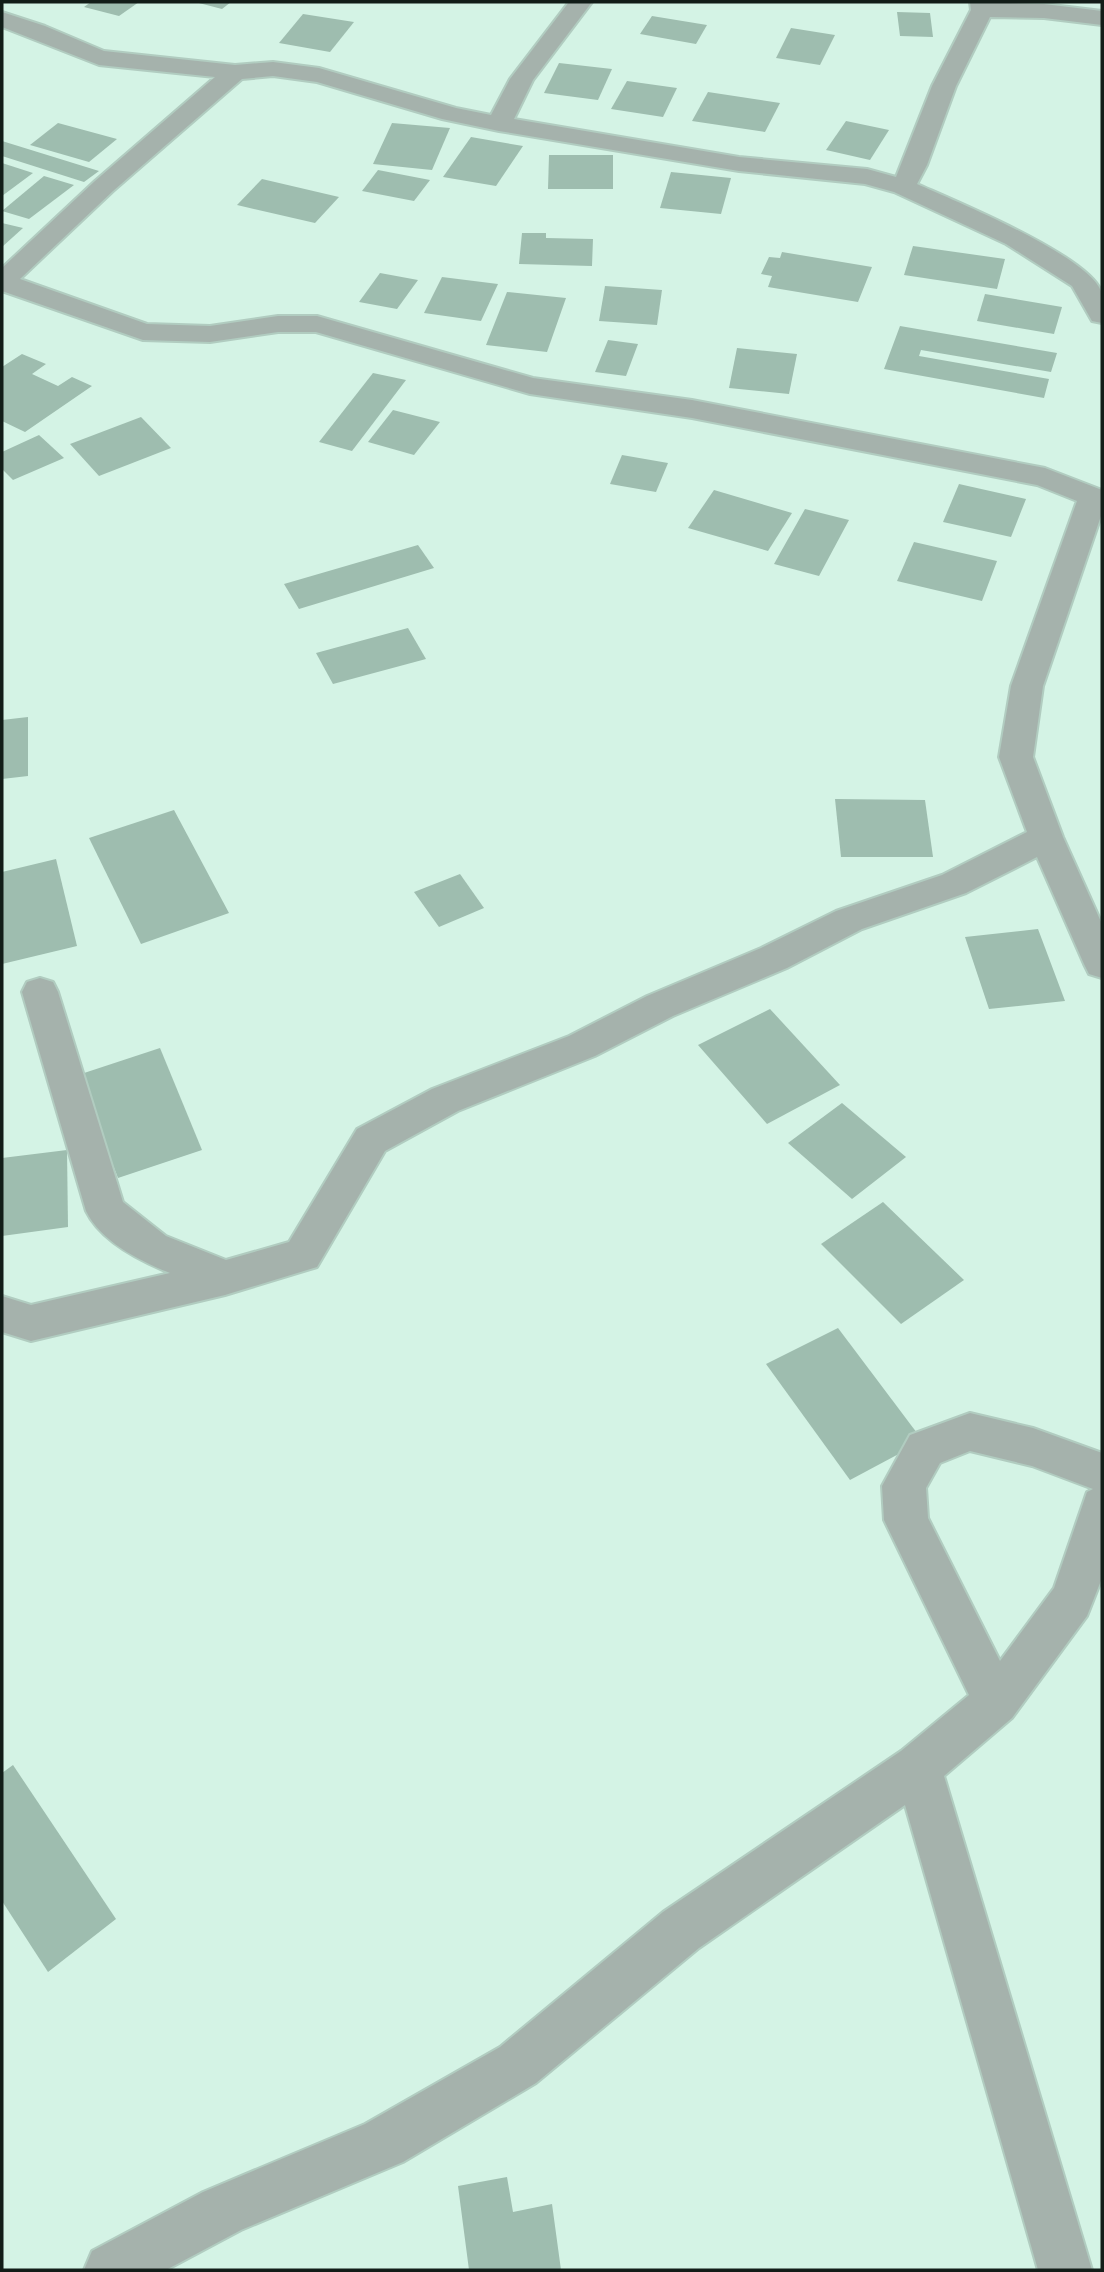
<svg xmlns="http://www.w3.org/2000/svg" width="1104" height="2272" font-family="'Open Sans',sans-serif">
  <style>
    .building { fill: #9ebdaf }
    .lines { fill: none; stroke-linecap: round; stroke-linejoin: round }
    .minor-casing { stroke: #b1ccc0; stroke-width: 4 }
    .minor { fill: #a5b2ac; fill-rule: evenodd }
  </style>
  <rect width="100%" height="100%" fill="#d4f3e5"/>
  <g class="building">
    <polygon points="91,2 139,2 119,16 84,7"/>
    <polygon points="195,2 231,2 222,9"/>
    <polygon points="897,12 930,13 933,37 900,36"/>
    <polygon points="303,14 354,22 330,52 279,43"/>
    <polygon points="652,16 707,25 696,44 640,34"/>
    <polygon points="791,28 835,35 820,65 776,58"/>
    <polygon points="559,63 612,69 598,100 544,93"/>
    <polygon points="627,81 677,88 663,117 611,109"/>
    <polygon points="708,92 780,103 765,132 692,121"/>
    <polygon points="846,121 889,130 870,160 826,150"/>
    <polygon points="58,123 117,139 89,162 30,145"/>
    <polygon points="392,123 450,128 432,170 373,164"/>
    <polygon points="471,137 523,146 496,186 443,177"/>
    <polygon points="2,141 99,171 84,182 2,156"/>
    <polygon points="549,155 613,155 613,189 548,189"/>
    <polygon points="2,163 33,173 2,196"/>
    <polygon points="378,170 430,180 414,201 362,191"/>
    <polygon points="671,172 731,178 721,214 660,208"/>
    <polygon points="44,176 74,185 29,219 2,211"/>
    <polygon points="262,179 339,197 315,223 237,205"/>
    <polygon points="2,223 23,228 2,247"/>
    <polygon points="522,233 546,233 546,238 593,239 592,266 519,264"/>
    <polygon points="913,246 1005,259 997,289 904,275"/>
    <polygon points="782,252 872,267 858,302 768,287 772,276 761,274 769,257 780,258"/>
    <polygon points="380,273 418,280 397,309 359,302"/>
    <polygon points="442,277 498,284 481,321 424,313"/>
    <polygon points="605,286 662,290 657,325 599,321"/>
    <polygon points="507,292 566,298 547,352 486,345"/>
    <polygon points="985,294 1062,307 1054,334 977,321"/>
    <polygon points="900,326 1057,353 1051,372 921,350 919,356 1049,379 1044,398 884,369"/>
    <polygon points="608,340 638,344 626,376 595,372"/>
    <polygon points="737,348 797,354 789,394 729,388"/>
    <polygon points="22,354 46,364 32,374 58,386 72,377 92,386 25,432 2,421 2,367"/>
    <polygon points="373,373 406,380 352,451 319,442"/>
    <polygon points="393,410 440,422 414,455 368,442"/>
    <polygon points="141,417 171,448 99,476 70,444"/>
    <polygon points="39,435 64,458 13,480 2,469 2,452"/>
    <polygon points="622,455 668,463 656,492 610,484"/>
    <polygon points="959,484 1026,499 1011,537 943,522"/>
    <polygon points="714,490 792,513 768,551 688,528"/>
    <polygon points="805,509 849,520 819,576 774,564"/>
    <polygon points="914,542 997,561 982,601 897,581"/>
    <polygon points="418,545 434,568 299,609 284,584"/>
    <polygon points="408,628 426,659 333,684 316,653"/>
    <polygon points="28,717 28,776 2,779 2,720"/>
    <polygon points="835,799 925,800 933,857 841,857"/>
    <polygon points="174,810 229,913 141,944 89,838"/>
    <polygon points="56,859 77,946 2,964 2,872"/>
    <polygon points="460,874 484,908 439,927 414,892"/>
    <polygon points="1038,929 1065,1001 989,1009 965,937"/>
    <polygon points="770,1009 840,1085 767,1124 698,1045"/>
    <polygon points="160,1048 202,1150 118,1178 78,1075"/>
    <polygon points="842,1103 906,1157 852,1199 788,1143"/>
    <polygon points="67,1150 68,1227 2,1236 2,1158"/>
    <polygon points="883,1202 964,1280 901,1324 821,1244"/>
    <polygon points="838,1328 923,1441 850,1480 766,1364"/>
    <polygon points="13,1765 116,1919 48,1972 2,1901 2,1773"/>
    <polygon points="507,2177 513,2212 552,2204 561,2270 469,2270 458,2186"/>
  </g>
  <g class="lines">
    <defs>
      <g id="minor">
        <path d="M 569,2 L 592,2 L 533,80 L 514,119 L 739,157 L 867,169 L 896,177 L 932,86 L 971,10 L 970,2 L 1044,4 L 1102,11 L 1102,25 L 1044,18 L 990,17 L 956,86 L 927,165 L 917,184 C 955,201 1087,255 1101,291 C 1104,300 1102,314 1102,323 L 1092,321 L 1072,286 L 1006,244 L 894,192 L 865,184 L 739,171 L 499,131 L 442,119 L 317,82 L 273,76 L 242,79 L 113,191 L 20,279 L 147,324 L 210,326 L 278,316 L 317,316 L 533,378 L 692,400 L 1045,468 L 1102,490 L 1102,513 L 1043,686 L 1033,757 L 1063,837 L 1102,924 L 1102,978 L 1089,974 L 1084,964 L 1037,857 L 966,893 L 862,929 L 787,968 L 673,1016 L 595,1056 L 458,1111 L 385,1151 L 317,1267 L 225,1295 L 31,1341 L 2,1332 L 2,1296 L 31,1305 L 170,1273 C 140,1261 101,1242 86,1211 L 22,992 L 27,982 L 40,978 L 53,982 L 58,992 L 123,1202 L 166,1236 L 226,1260 L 289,1242 L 357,1129 L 432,1089 L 569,1036 L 647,996 L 761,948 L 836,911 L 942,875 L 1027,832 L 999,757 L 1011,686 L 1077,501 L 1037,485 L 692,418 L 530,394 L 316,332 L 278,332 L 210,342 L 143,340 L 2,291 L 2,268 L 95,181 L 215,77 L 99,65 L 2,27 L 2,12 L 45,26 L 104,51 L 235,65 L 273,62 L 319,68 L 456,108 L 491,115 L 510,79 Z"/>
        <path d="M 970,1413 L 1033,1428 L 1102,1453 L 1102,1578 L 1087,1616 L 1012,1718 L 944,1776 L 1092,2270 L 1038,2270 L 905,1805 L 699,1948 L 536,2083 L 403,2162 L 241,2230 L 166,2270 L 84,2270 L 92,2251 L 203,2192 L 365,2124 L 500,2047 L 663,1912 L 901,1751 L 969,1695 L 884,1520 L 882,1486 L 910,1435 ZM 970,1451 L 1032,1466 L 1093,1489 L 1087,1492 L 1054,1588 L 1000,1661 L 928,1518 L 926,1488 L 940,1463 Z"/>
      </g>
    </defs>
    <use href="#minor" class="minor-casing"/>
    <use href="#minor" class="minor"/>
  </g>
  <rect width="1104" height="2272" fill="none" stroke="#121d18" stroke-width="7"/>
</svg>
